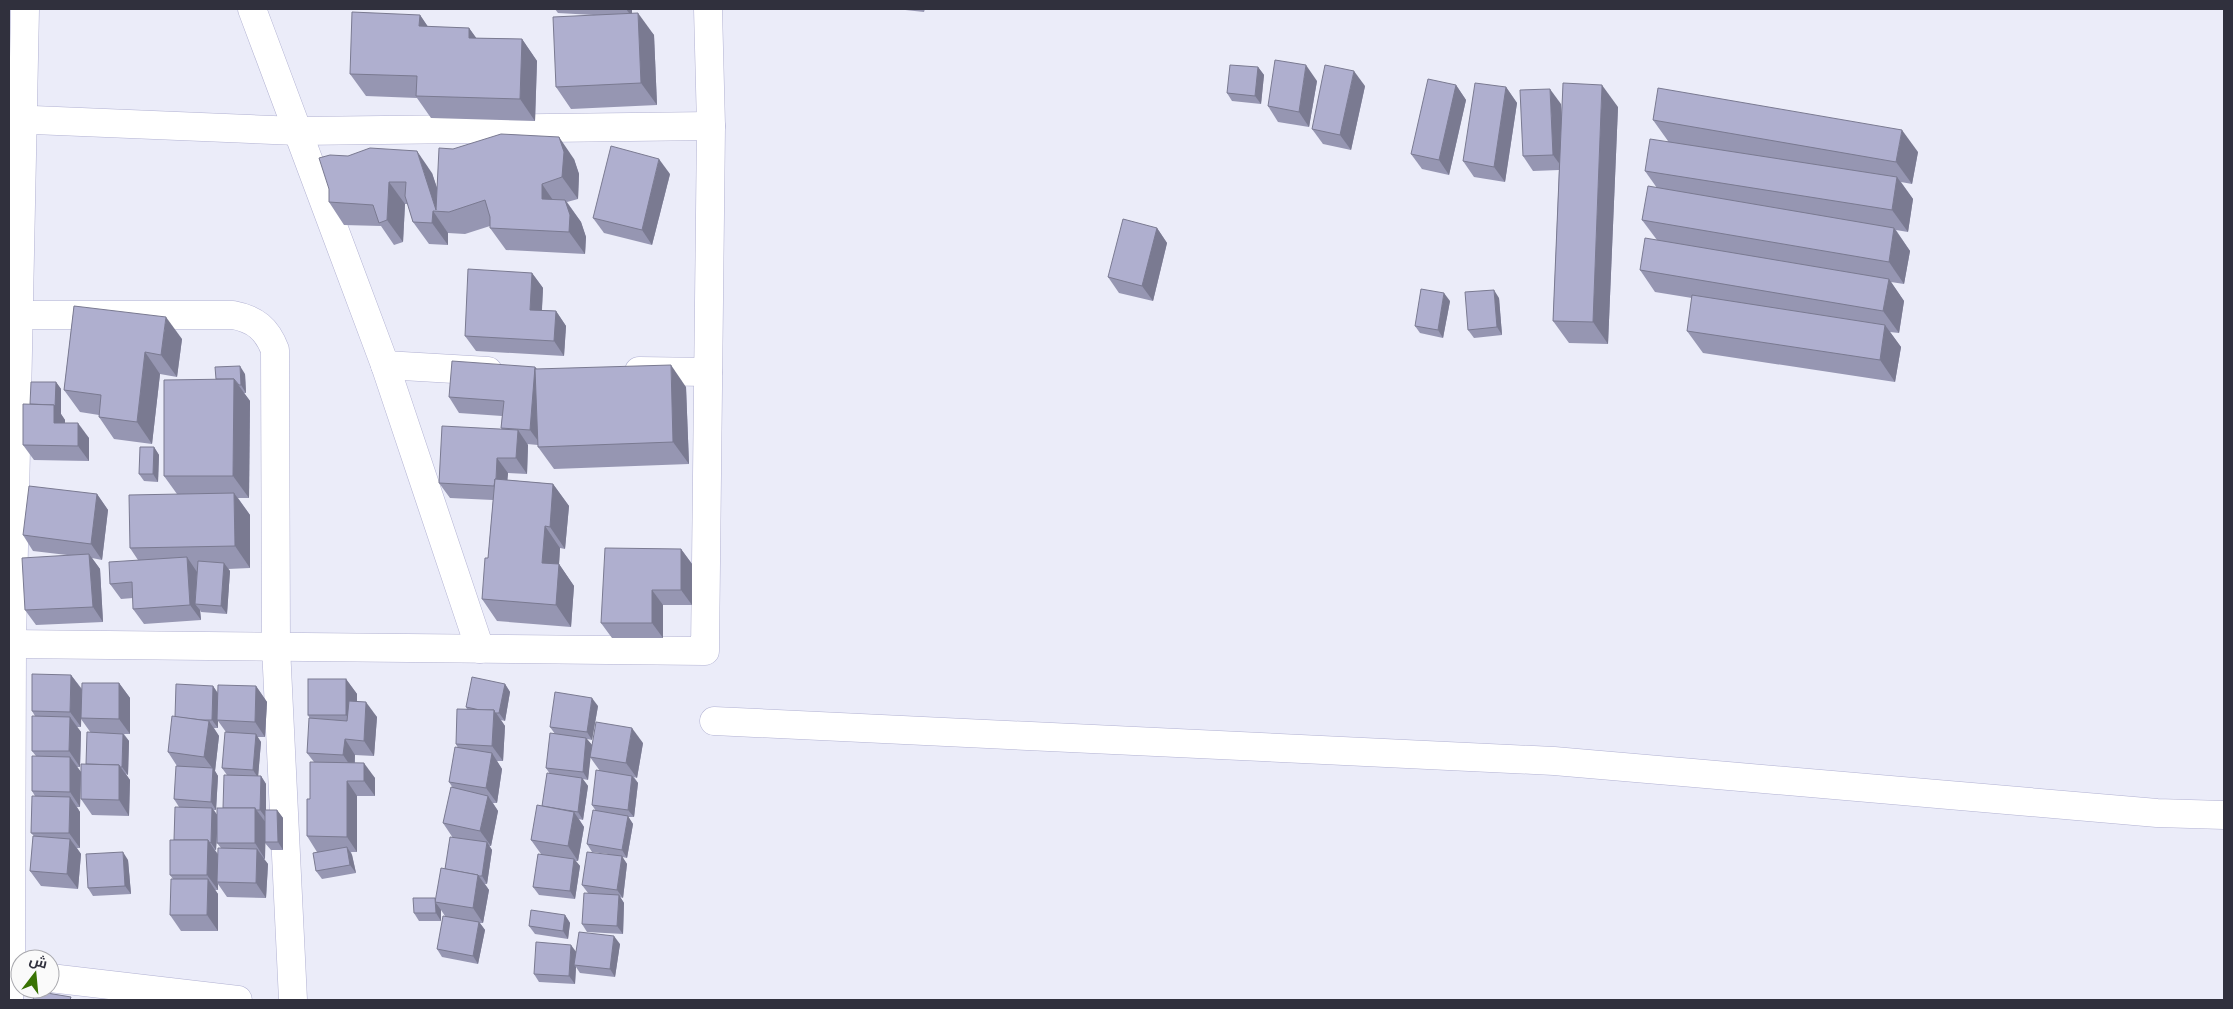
<svg xmlns="http://www.w3.org/2000/svg" width="2233" height="1009" font-family="Poppins,Cairo,sans-serif">
  <style>
    .lines { fill: none; stroke-linecap: round; stroke-linejoin: round }
    .minor-casing { stroke: #b1b1d2; stroke-width: 29 }
    .minor { stroke: #fff; stroke-width: 28 }
    .wall { fill: #9696b2; fill-rule: evenodd }
    .shaded-wall { fill: #7a7a91 }
    .building { fill: #afafcf; stroke: #7a7a91 }
  </style>
  <rect width="100%" height="100%" fill="#ebecf9"/>
  <g class="lines">
    <defs>
      <g id="minor">
        <polyline points="252,9 385,365 480,649"/>
        <polyline points="9,119 298,131 711,126"/>
        <path d="M 19,315 L 233,315 C 255,319 267,329 275,350 L 276,647 L 293,1000"/>
        <polyline points="385,365 488,371"/>
        <polyline points="639,371 708,372"/>
        <polyline points="9,644 705,651 711,126 708,9"/>
        <polyline points="714,721 1554,761 2157,813 2224,815"/>
        <polyline points="50,978 238,1000"/>
        <polyline points="9,999 11,954 12,644 25,9"/>
      </g>
    </defs>
    <use href="#minor" class="minor-casing"/>
    <use href="#minor" class="minor"/>
  </g>
  <g class="wall">
    <polygon points="555,9 632,9 632,13 654,35 657,105 571,109 556,87 593,15 558,13"/>
    <polygon points="769,9 820,9 820,10"/>
    <polygon points="896,9 925,9 924,12"/>
    <polygon points="420,15 428,27 469,28 476,38 522,39 537,61 535,121 431,118 417,98 366,96 350,74"/>
    <polygon points="1258,67 1264,75 1261,104 1232,101 1227,93"/>
    <polygon points="1317,81 1309,127 1278,122 1268,106"/>
    <polygon points="1456,85 1466,100 1449,175 1422,169 1411,154"/>
    <polygon points="1365,86 1351,150 1323,144 1312,129"/>
    <polygon points="1506,87 1517,103 1505,182 1474,177 1463,161"/>
    <polygon points="1561,104 1562,117 1618,107 1608,344 1569,343 1553,321 1559,170 1533,171 1523,156"/>
    <polygon points="1653,120 1918,152 1912,184 1901,182 1913,199 1908,232 1896,230 1910,251 1904,284 1891,282 1904,301 1899,333 1890,332 1901,347 1895,382 1703,353 1687,331 1692,298 1655,292 1640,270 1657,240 1642,220 1657,188 1645,171 1668,141"/>
    <polygon points="574,159 579,174 578,199 567,202 581,222 586,237 585,254 506,250 490,228 490,226 465,234 448,233 448,245 429,244 413,222 408,204 405,204 403,242 394,245 381,226 344,225 329,202 329,189 432,173 437,188"/>
    <polygon points="670,174 652,245 604,233 593,218"/>
    <polygon points="1157,228 1167,243 1153,301 1119,293 1108,277"/>
    <polygon points="532,273 543,288 542,310 556,311 566,326 564,356 476,351 465,336"/>
    <polygon points="1499,298 1502,335 1474,338 1468,330"/>
    <polygon points="1450,301 1443,338 1420,333 1415,326"/>
    <polygon points="74,306 182,339 177,377 160,374 152,444 114,439 99,417 99,415 80,412 64,390"/>
    <polygon points="535,367 537,369 686,387 689,464 554,469 538,447 538,445 527,444 528,445 527,474 508,473 507,480 553,484 569,506 565,549 560,548 559,564 574,586 571,627 497,621 482,599 488,558 493,500 450,498 439,483 502,429 501,428 502,416 459,413 449,397"/>
    <polygon points="245,374 246,393 244,393 250,401 249,498 238,498 250,515 250,568 228,569 230,571 227,614 201,612 200,610 201,620 144,624 133,609 133,598 121,599 110,584 138,560 130,548 177,494 164,476 216,379"/>
    <polygon points="56,382 61,389 61,414 65,420 65,423 89,438 89,461 34,460 23,445 30,404"/>
    <polygon points="154,447 159,455 158,482 144,481 139,474"/>
    <polygon points="97,494 108,510 102,560 92,558 100,569 103,622 36,625 25,610 67,555 33,551 23,535"/>
    <polygon points="681,549 692,564 692,605 663,605 663,638 612,638 601,623"/>
    <polygon points="71,675 82,689 119,683 130,698 130,734 124,734 129,741 128,775 126,774 130,780 129,816 92,815 81,799 91,733 81,719 81,727 77,727 81,732 80,767 77,767 81,772 80,807 77,807 80,812 80,848 77,848 81,854 78,889 41,886 30,871 34,836 31,833 35,796 32,791 36,756 32,751 35,716 32,711"/>
    <polygon points="346,679 357,694 357,702 377,717 374,756 355,755 355,763 375,778 375,796 357,796 357,852 351,852 352,855 356,873 322,879 316,871 317,852 307,836 314,762 307,753 310,719 308,715"/>
    <polygon points="505,684 510,692 505,721 501,720 505,726 503,761 497,761 502,769 497,803 493,803 498,811 491,846 489,846 492,850 487,884 485,884 489,890 483,923 480,923 485,930 478,964 442,957 437,949 445,916 441,910 441,921 419,921 414,913 436,898 445,869 453,838 443,823 453,788 449,782 458,748 456,744 467,709 466,707"/>
    <path d="M 213,686 L 218,693 L 256,686 L 267,702 L 265,737 L 257,737 L 261,742 L 258,776 L 261,776 L 266,784 L 266,810 L 277,810 L 283,818 L 283,850 L 271,850 L 265,843 L 265,859 L 263,859 L 268,864 L 266,898 L 227,897 L 218,884 L 218,890 L 215,890 L 218,894 L 218,931 L 181,931 L 170,915 L 173,879 L 170,875 L 179,807 L 174,799 L 177,766 L 168,752 L 175,717 ZM 218,721 L 226,732 L 222,768 L 227,775 L 223,808 L 217,815 L 214,810 L 216,810 L 218,776 L 215,771 L 219,736 L 214,728 L 218,728 ZM 217,830 L 217,843 L 221,848 L 218,854 L 215,850 L 216,850 Z"/>
    <polygon points="598,706 592,740 587,739 592,745 643,743 637,778 634,777 638,783 634,817 628,817 633,824 627,858 622,857 627,864 623,898 620,897 624,903 623,934 587,932 582,924 593,894 588,893 582,885 608,854 592,852 587,844 596,811 592,805 600,771 590,757 588,780 583,779 588,786 583,820 579,819 584,827 578,861 576,861 580,866 575,899 539,895 533,887 541,854 531,840 542,806 550,774 546,768 555,734 550,727"/>
    <polygon points="128,860 131,894 93,896 88,888"/>
    <polygon points="565,915 570,923 568,939 535,934 529,926"/>
    <polygon points="620,944 615,977 580,973 576,967 575,984 539,982 534,974 576,952"/>
  </g>
  <g class="shaded-wall">
    <polygon points="626,9 632,9 632,17"/>
    <polygon points="638,13 654,35 657,105 641,83"/>
    <polygon points="420,15 435,37 419,26"/>
    <polygon points="469,28 485,50 469,38"/>
    <polygon points="522,39 537,61 535,121 520,99"/>
    <polygon points="1306,65 1317,81 1309,127 1299,112"/>
    <polygon points="1258,67 1264,75 1261,104 1255,96"/>
    <polygon points="1354,71 1365,86 1351,150 1340,135"/>
    <polygon points="1456,85 1466,100 1449,175 1439,160"/>
    <polygon points="1602,85 1618,107 1608,344 1593,322"/>
    <polygon points="1506,87 1517,103 1505,182 1494,167"/>
    <polygon points="1550,89 1561,104 1564,170 1553,155"/>
    <polygon points="1902,130 1918,152 1912,184 1896,162"/>
    <polygon points="559,137 574,159 579,174 578,199 562,177"/>
    <polygon points="417,151 432,173 445,212 436,210"/>
    <polygon points="659,159 670,174 652,245 642,230"/>
    <polygon points="1897,177 1913,199 1908,232 1892,210"/>
    <polygon points="389,182 405,204 403,242 387,220"/>
    <polygon points="542,184 557,206 542,199"/>
    <polygon points="565,200 581,222 586,237 585,254 569,232"/>
    <polygon points="433,211 448,233 448,245 432,223"/>
    <polygon points="1157,228 1167,243 1153,301 1142,286"/>
    <polygon points="1894,228 1910,251 1904,284 1889,262"/>
    <polygon points="532,273 543,288 541,325 530,310"/>
    <polygon points="1889,279 1904,301 1899,333 1883,311"/>
    <polygon points="1494,290 1499,298 1502,335 1497,327"/>
    <polygon points="1444,293 1450,301 1443,338 1438,330"/>
    <polygon points="556,311 566,326 564,356 554,341"/>
    <polygon points="166,317 182,339 177,377 161,355"/>
    <polygon points="1885,325 1901,347 1895,382 1880,360"/>
    <polygon points="145,352 160,374 152,444 137,422"/>
    <polygon points="671,365 686,387 689,464 673,442"/>
    <polygon points="240,366 245,374 246,393 241,385"/>
    <polygon points="535,367 546,382 541,445 530,430"/>
    <polygon points="234,379 250,401 249,498 233,476"/>
    <polygon points="56,382 61,389 61,414 65,420 65,438 54,423 54,405"/>
    <polygon points="78,423 89,438 89,461 78,446"/>
    <polygon points="518,430 528,445 527,474 516,458"/>
    <polygon points="154,447 159,455 158,482 153,474"/>
    <polygon points="497,458 508,473 506,501 496,486"/>
    <polygon points="553,484 569,506 565,549 550,527"/>
    <polygon points="234,493 250,515 250,568 235,546"/>
    <polygon points="97,494 108,510 102,560 91,544"/>
    <polygon points="545,526 560,548 559,564 574,586 571,627 556,605 542,563"/>
    <polygon points="681,549 692,564 692,605 681,590"/>
    <polygon points="89,554 100,569 103,622 93,607"/>
    <polygon points="187,557 197,572 195,604 200,610 201,620 190,605"/>
    <polygon points="224,563 230,571 227,614 221,606"/>
    <polygon points="652,590 663,605 663,638 652,623"/>
    <polygon points="71,675 82,690 81,727 70,712"/>
    <polygon points="346,679 357,694 357,730 346,715"/>
    <polygon points="119,683 130,698 130,734 119,719"/>
    <polygon points="505,684 510,692 505,721 499,713"/>
    <polygon points="213,686 218,694 217,720 218,721 218,728 212,720"/>
    <polygon points="256,686 267,702 265,737 255,722"/>
    <polygon points="592,698 598,706 592,740 587,732"/>
    <polygon points="366,702 377,717 374,756 364,741"/>
    <polygon points="494,710 505,726 503,761 492,746"/>
    <polygon points="70,717 81,732 80,767 69,751"/>
    <polygon points="209,721 219,736 215,771 218,776 216,810 211,802 213,769 204,757"/>
    <polygon points="632,728 643,743 637,778 626,763"/>
    <polygon points="123,734 129,741 128,775 122,767"/>
    <polygon points="256,734 261,742 258,778 253,770"/>
    <polygon points="586,738 592,745 588,780 583,772"/>
    <polygon points="345,739 355,755 354,771 343,755"/>
    <polygon points="492,753 502,769 497,803 486,788"/>
    <polygon points="70,757 81,772 80,807 70,792"/>
    <polygon points="364,763 375,778 375,796 364,781"/>
    <polygon points="119,765 130,780 129,816 119,800"/>
    <polygon points="261,776 266,784 266,818 260,810"/>
    <polygon points="632,776 638,783 634,817 628,810"/>
    <polygon points="582,778 588,786 583,820 578,812"/>
    <polygon points="347,781 357,796 357,852 347,837"/>
    <polygon points="488,796 498,811 491,846 480,831"/>
    <polygon points="70,797 80,812 80,848 69,833"/>
    <polygon points="212,808 218,816 216,850 211,843"/>
    <polygon points="255,808 266,823 265,859 255,843"/>
    <polygon points="277,810 283,818 283,850 278,842"/>
    <polygon points="574,812 584,827 578,861 568,846"/>
    <polygon points="628,816 633,824 627,858 622,850"/>
    <polygon points="70,839 81,854 78,889 67,874"/>
    <polygon points="208,840 218,855 217,882 218,884 218,890 207,875"/>
    <polygon points="487,842 492,850 487,884 482,876"/>
    <polygon points="347,847 352,855 356,873 350,865"/>
    <polygon points="257,849 268,864 266,898 256,883"/>
    <polygon points="123,852 128,860 131,894 125,886"/>
    <polygon points="622,856 627,864 623,898 617,890"/>
    <polygon points="574,859 580,866 575,899 570,891"/>
    <polygon points="478,875 489,890 483,923 473,908"/>
    <polygon points="208,879 218,894 218,931 207,915"/>
    <polygon points="619,895 624,903 623,934 617,926"/>
    <polygon points="436,903 441,910 441,921 436,913"/>
    <polygon points="565,915 570,923 568,939 563,931"/>
    <polygon points="479,922 485,930 478,964 473,956"/>
    <polygon points="614,936 620,944 615,977 610,969"/>
    <polygon points="571,945 577,953 574,965 576,967 575,984 569,976"/>
  </g>
  <g class="building">
    <polygon points="352,12 420,15 419,26 469,28 469,38 522,39 520,99 416,96 417,76 350,74"/>
    <polygon points="638,13 641,83 556,87 553,17"/>
    <polygon points="1275,60 1306,65 1299,112 1268,106"/>
    <polygon points="1230,65 1258,67 1255,96 1227,93"/>
    <polygon points="1325,65 1354,71 1340,135 1312,129"/>
    <polygon points="1428,79 1456,85 1439,160 1411,154"/>
    <polygon points="1475,83 1506,87 1494,167 1463,161"/>
    <polygon points="1563,83 1602,85 1593,322 1553,321"/>
    <polygon points="1658,88 1902,130 1896,162 1653,120"/>
    <polygon points="1550,89 1553,155 1523,156 1520,90"/>
    <polygon points="501,134 559,137 564,152 562,177 542,184 542,199 565,200 570,215 569,232 490,228 490,217 485,200 449,212 433,211 432,223 413,222 405,196 406,182 389,182 387,220 379,223 373,205 329,202 329,189 319,158 330,155 348,156 370,148 417,151 436,210 439,148 453,149"/>
    <polygon points="1650,139 1897,177 1892,210 1645,171"/>
    <polygon points="611,146 659,159 642,230 593,218"/>
    <polygon points="1648,186 1894,228 1889,262 1642,220"/>
    <polygon points="1123,219 1157,228 1142,286 1108,277"/>
    <polygon points="1645,238 1889,279 1883,311 1640,270"/>
    <polygon points="468,269 532,273 530,310 556,311 554,341 465,336"/>
    <polygon points="1421,289 1444,293 1438,330 1415,326"/>
    <polygon points="1494,290 1497,327 1468,330 1465,292"/>
    <polygon points="1692,295 1885,325 1880,360 1687,331"/>
    <polygon points="74,306 166,317 161,355 145,352 137,422 99,417 101,395 64,390"/>
    <polygon points="452,361 535,367 530,430 501,428 504,401 449,397"/>
    <polygon points="671,365 673,442 538,447 535,369"/>
    <polygon points="240,366 241,385 239,385 234,379 216,379 215,367"/>
    <polygon points="234,379 233,476 164,476 164,380"/>
    <polygon points="31,382 56,382 55,407 54,405 30,404"/>
    <polygon points="23,404 54,405 54,423 78,423 78,446 23,445"/>
    <polygon points="442,426 518,430 516,458 497,458 496,479 495,479 494,486 439,483"/>
    <polygon points="140,447 154,447 153,474 139,474"/>
    <polygon points="495,479 553,484 550,527 545,526 542,563 559,564 556,605 482,599 485,558 488,558"/>
    <polygon points="29,486 97,494 91,544 23,535"/>
    <polygon points="234,493 235,546 130,548 129,495"/>
    <polygon points="605,548 681,549 681,590 652,590 652,623 601,623"/>
    <polygon points="89,554 93,607 25,610 22,558"/>
    <polygon points="187,557 190,605 133,609 132,582 110,584 109,562"/>
    <polygon points="198,561 224,563 221,606 195,604"/>
    <polygon points="32,674 71,675 70,712 32,711"/>
    <polygon points="472,677 505,684 499,713 495,713 494,710 480,710 466,707"/>
    <rect x="308" y="679" width="38" height="36"/>
    <polygon points="82,683 119,683 119,719 81,718"/>
    <polygon points="176,684 213,686 212,720 202,720 175,717"/>
    <polygon points="218,685 256,686 255,722 217,720"/>
    <polygon points="555,692 592,698 587,732 550,727"/>
    <polygon points="349,701 366,702 364,741 345,739 343,755 307,753 309,718 347,721"/>
    <polygon points="457,709 494,710 492,746 456,744"/>
    <polygon points="32,716 70,717 69,751 32,751"/>
    <polygon points="172,716 209,721 204,757 168,752"/>
    <polygon points="596,722 632,728 626,763 590,757"/>
    <polygon points="87,732 123,734 122,767 120,767 119,765 86,764"/>
    <polygon points="225,732 256,734 253,770 222,768"/>
    <polygon points="550,733 586,738 583,772 546,768"/>
    <polygon points="455,747 492,753 486,788 449,782"/>
    <polygon points="32,756 70,757 70,792 32,791"/>
    <polygon points="310,762 364,763 364,781 347,781 347,837 307,836 307,799 310,799"/>
    <polygon points="81,764 119,765 119,800 81,799"/>
    <polygon points="176,766 213,768 211,802 174,799"/>
    <polygon points="596,770 632,776 628,810 592,805"/>
    <polygon points="547,773 582,778 578,812 542,806"/>
    <polygon points="224,775 261,776 260,810 256,810 255,808 223,808"/>
    <polygon points="451,787 488,796 480,831 443,823"/>
    <polygon points="32,796 70,797 69,833 31,833"/>
    <polygon points="537,805 574,812 568,846 531,840"/>
    <polygon points="175,807 212,808 211,843 209,842 208,840 174,840"/>
    <rect x="217" y="808" width="38" height="35"/>
    <polygon points="265,810 277,810 278,842 265,842"/>
    <polygon points="593,810 628,816 622,850 587,844"/>
    <polygon points="33,836 70,839 67,874 30,871"/>
    <polygon points="450,837 487,842 482,876 479,876 478,875 445,869"/>
    <polygon points="170,840 208,840 207,875 170,875"/>
    <polygon points="347,847 350,865 316,871 313,853"/>
    <polygon points="218,848 257,849 256,883 217,882"/>
    <polygon points="123,852 125,886 88,888 86,854"/>
    <polygon points="587,852 622,856 617,890 582,885"/>
    <polygon points="538,854 574,859 570,891 533,887"/>
    <polygon points="441,868 478,875 473,908 435,902"/>
    <polygon points="171,879 208,879 207,915 170,915"/>
    <polygon points="584,893 619,895 617,926 582,924"/>
    <polygon points="413,898 435,898 436,913 414,913"/>
    <polygon points="531,910 565,915 563,931 529,926"/>
    <polygon points="443,916 479,922 473,956 437,949"/>
    <polygon points="579,932 614,936 610,969 574,965"/>
    <polygon points="536,942 571,945 569,976 534,974"/>
    <polygon points="35,991 71,997 70,1000 33,1000"/>
  </g>
  <rect width="2233" height="1009" fill="none" stroke="#30303d" stroke-width="20"/>
  <g transform="translate(35 974) rotate(16)"><circle r="24" fill="#fafafa" stroke="#a9a9ae"/>
  <path d="M0-4L9 19L0 12L-9 19Z" fill="#397303"/>
  <text y="-8" font-size="14" font-weight="bold" text-anchor="middle" fill="#30303d">ش</text>
  </g>
</svg>
